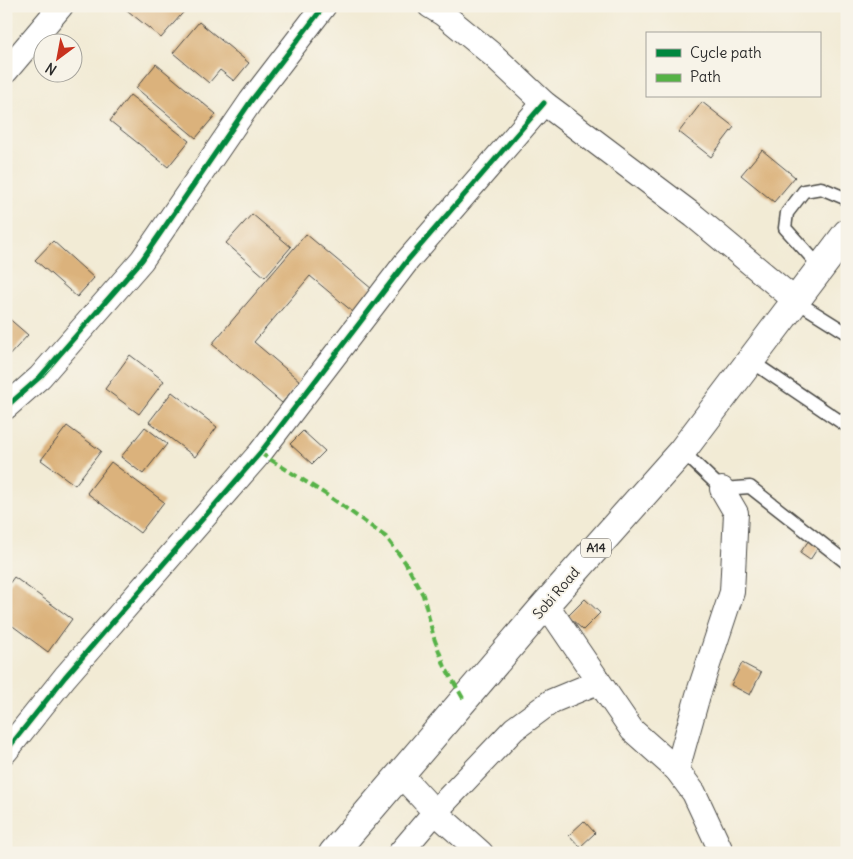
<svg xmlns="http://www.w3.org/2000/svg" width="853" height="859" font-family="Delius,sans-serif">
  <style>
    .building { fill: #dbb27b }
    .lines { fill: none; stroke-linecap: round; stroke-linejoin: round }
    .service-casing { stroke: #494844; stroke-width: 15 }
    .minor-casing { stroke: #494844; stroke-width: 26 }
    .trunk-casing { stroke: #494844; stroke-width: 30 }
    .service { stroke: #fff; stroke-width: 12 }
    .minor { stroke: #fff; stroke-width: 24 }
    .trunk { stroke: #fff; stroke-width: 28 }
    .quiet { stroke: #56b246; stroke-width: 4; stroke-dasharray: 8 4; stroke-linecap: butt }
    .cycleway-casing { stroke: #f7f3e8; stroke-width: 8 }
    .cycleway { stroke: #00873e; stroke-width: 5 }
    .labels { text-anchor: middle; stroke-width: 4; stroke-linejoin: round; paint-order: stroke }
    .shield { fill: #f7f3e8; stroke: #686764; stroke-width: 1 }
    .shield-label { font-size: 12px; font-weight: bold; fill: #2b2b2b }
    .street-label { font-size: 14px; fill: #2b2b2b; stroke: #f7f3e8 }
  </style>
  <rect width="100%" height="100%" fill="#f7f3e8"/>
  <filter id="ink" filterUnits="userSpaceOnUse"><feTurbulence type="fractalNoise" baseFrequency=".02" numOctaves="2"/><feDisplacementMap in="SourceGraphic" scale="10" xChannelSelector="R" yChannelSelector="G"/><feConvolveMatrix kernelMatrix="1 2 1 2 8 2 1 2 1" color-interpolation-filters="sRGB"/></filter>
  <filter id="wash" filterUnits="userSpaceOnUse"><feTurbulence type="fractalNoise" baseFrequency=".0096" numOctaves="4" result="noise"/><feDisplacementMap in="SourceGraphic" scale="20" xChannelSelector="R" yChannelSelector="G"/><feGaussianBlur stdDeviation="1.12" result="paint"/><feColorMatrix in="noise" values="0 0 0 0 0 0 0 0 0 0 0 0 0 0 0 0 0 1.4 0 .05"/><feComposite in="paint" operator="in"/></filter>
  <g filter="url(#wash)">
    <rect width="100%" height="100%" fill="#f2ebd5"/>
    <g id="blocks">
      <g class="building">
        <polygon points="122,6 185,6 187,8 161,38"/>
        <polygon points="199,22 249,63 234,81 220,70 209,83 173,53"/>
        <polygon points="156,64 216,114 196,138 136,88"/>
        <polygon points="130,95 189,141 168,167 110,121"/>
        <polygon points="702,102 734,127 711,157 679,132"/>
        <polygon points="762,150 795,177 774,202 741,175"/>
        <polygon points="252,214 291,247 265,277 226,243"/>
        <polygon points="306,234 372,289 353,312 310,276 254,342 300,381 282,403 212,344"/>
        <polygon points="53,241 94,278 77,297 35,260"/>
        <polygon points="6,316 28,335 6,359"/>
        <polygon points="130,355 164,381 139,414 105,389"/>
        <polygon points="172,392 217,427 195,457 149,422"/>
        <polygon points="67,426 101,451 75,485 41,460"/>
        <polygon points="145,427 167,444 143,474 121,457"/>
        <polygon points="303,431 325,451 312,464 290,444"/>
        <polygon points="111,462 164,502 140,533 87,493"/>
        <polygon points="809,540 819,546 810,560 800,553"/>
        <polygon points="14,577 72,619 48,652 6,621 6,588"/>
        <polygon points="585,599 600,613 583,630 568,616"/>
        <polygon points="742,663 761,673 750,695 731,685"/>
        <polygon points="584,821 595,833 580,847 569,835"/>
      </g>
    </g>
  </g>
  <g filter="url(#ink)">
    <use href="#blocks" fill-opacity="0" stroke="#494844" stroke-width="1"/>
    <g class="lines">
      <defs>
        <g id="service">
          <polyline points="821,268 785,228 787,213 804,191 821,188 847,199"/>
          <polyline points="796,301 847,333"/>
          <polyline points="751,361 847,426"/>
          <polyline points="682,451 722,489 750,487 847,563"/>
        </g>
        <g id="minor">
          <polyline points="430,6 443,14 494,56 544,103 694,216 796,301"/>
          <polyline points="6,71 61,6"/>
          <polyline points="6,407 40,377 142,260 251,101 324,6"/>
          <polyline points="546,604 632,730 677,770 694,793 722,853"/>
          <polyline points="6,751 65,677 260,453 407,261 544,103"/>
          <polyline points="677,770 698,695 732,592 736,513 722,489"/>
          <polyline points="400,774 435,812 481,853"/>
          <polyline points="400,853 435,812 514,729 552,701 598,682"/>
        </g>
        <polyline id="trunk" points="333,853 546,604 682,451 847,233"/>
      </defs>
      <use href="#service" class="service-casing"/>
      <use href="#minor" class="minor-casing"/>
      <use href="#trunk" class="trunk-casing"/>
      <use href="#service" class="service"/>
      <use href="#minor" class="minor"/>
      <use href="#trunk" class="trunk"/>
      <polyline class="quiet" points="260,453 330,497 386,537 405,562 423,595 434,638 445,667 464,700"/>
      <defs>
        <g id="cycleway">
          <polyline points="6,407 40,377 142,260 251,101 324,6"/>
          <polyline points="6,751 65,677 260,453 407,261 544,103"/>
        </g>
      </defs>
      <use href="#cycleway" class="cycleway-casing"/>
      <use href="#cycleway" class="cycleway"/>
    </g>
  </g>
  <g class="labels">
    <rect class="shield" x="581" y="538.5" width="30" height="19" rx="4"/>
    <g class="shield-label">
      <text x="596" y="552">A14</text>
    </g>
    <g class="street-label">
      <text transform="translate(556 593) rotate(-49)" y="5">Sobi Road</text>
    </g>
  </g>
  <rect width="853" height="859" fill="none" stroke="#f7f3e8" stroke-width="25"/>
  <rect x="646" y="32" width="175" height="65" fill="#f7f3e8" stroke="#a5a39c"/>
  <rect x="656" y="49" width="25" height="8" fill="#00873e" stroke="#a5a39c"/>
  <text x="690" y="58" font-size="15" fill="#2b2b2b">Cycle path</text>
  <rect x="656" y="74" width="25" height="8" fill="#56b246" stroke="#a5a39c"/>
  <text x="690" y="82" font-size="15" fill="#2b2b2b">Path</text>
  <g transform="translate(58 58) rotate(212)"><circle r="24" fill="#f7f3e8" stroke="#a5a39c"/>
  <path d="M0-4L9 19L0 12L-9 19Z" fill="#c8321e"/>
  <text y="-8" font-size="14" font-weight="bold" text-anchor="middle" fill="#2b2b2b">N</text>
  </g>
</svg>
